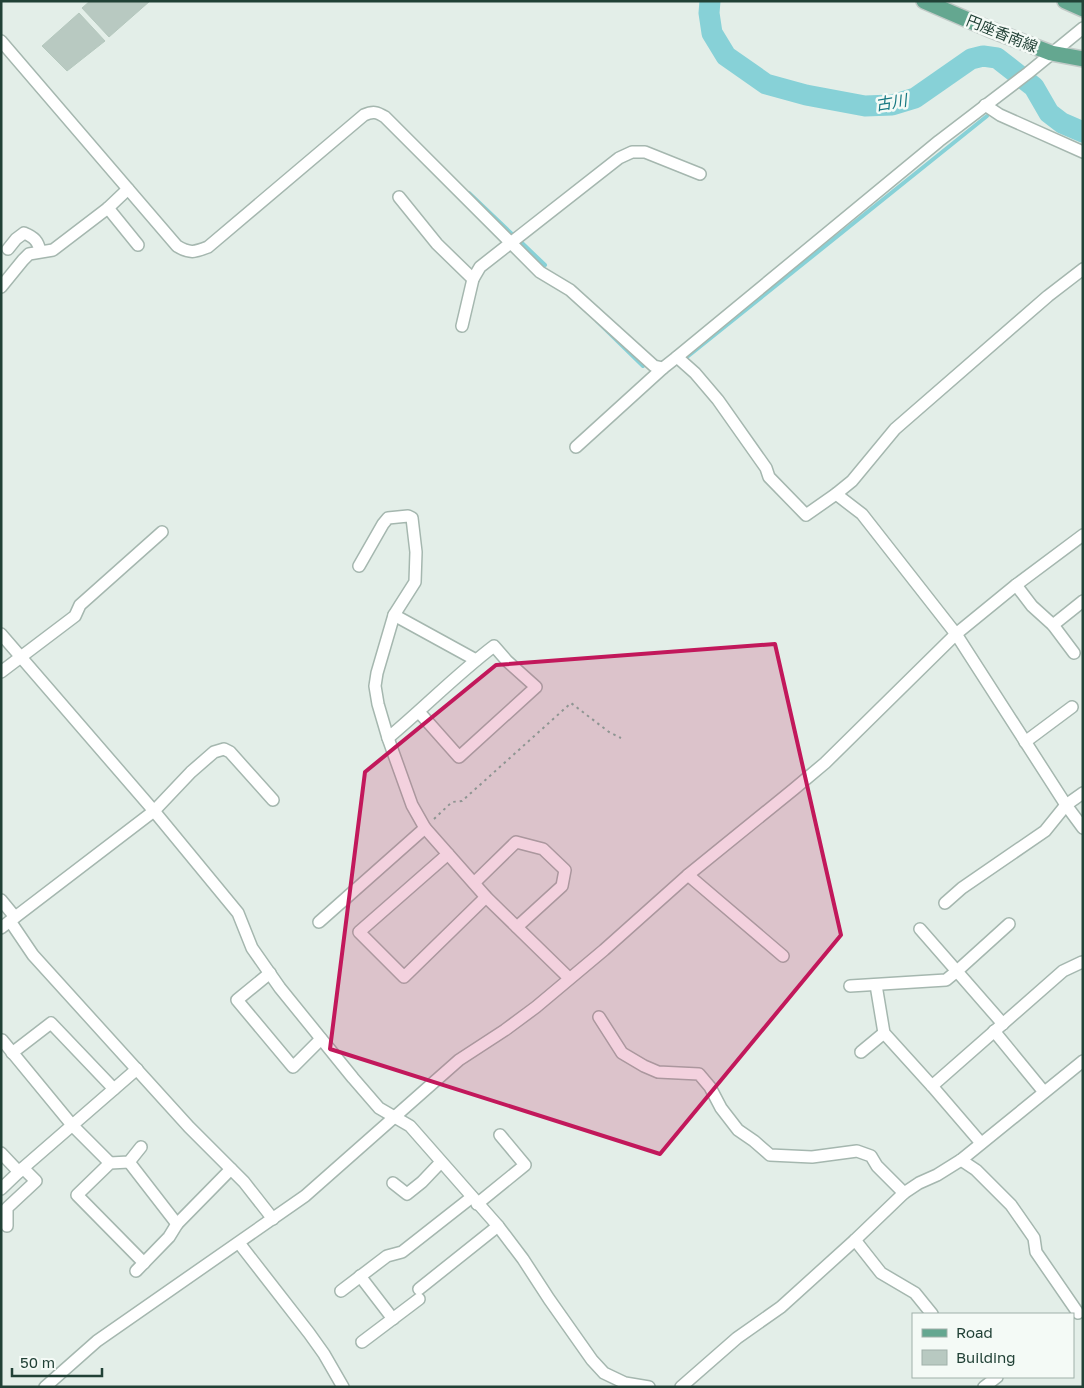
<svg xmlns="http://www.w3.org/2000/svg" width="1084" height="1388" font-family="'Golos Text','Noto Sans JP',sans-serif">
  <style>
    .lines { fill: none; stroke-linecap: round; stroke-linejoin: round }
    .stream { stroke: #87d1d7; stroke-width: 4 }
    .river { stroke: #87d1d7; stroke-width: 21 }
    .building { fill: #b8c9c1; stroke: #b5c8be }
    .minor-casing { stroke: #a5b7af; stroke-width: 14 }
    .primary-casing { stroke: #c1cac7; stroke-width: 18 }
    .path { stroke: #81b4a0; stroke-width: 2; stroke-dasharray: 2.5 4; stroke-linecap: butt }
    .minor { stroke: #fff; stroke-width: 11 }
    .primary { stroke: #64a790; stroke-width: 15 }
    .marked { fill: #c2185b; fill-opacity: 0.2; stroke: #c2185b; stroke-width: 4; stroke-linejoin: round }
    .labels { text-anchor: middle; stroke-width: 5; stroke-linejoin: round; paint-order: stroke }
    .street-label { font-size: 15px; fill: #214136; stroke: #f4faf6 }
    .water-label { font-size: 16px; font-style: italic; fill: #167882; stroke: #f4faf6 }
  </style>
  <rect width="100%" height="100%" fill="#e3eee8"/>
  <g class="lines">
    <g class="stream">
      <polyline points="469,193 513,235"/>
      <polyline points="522,243 545,265"/>
      <polyline points="597,321 643,366"/>
      <polyline points="687,357 987,116"/>
    </g>
    <polyline class="river" points="710,1 709,13 712,33 726,56 766,84 806,95 865,106 892,105 915,98 971,59 983,56 997,58 1034,87 1049,113 1062,123 1083,132"/>
  </g>
  <g class="building">
    <polygon points="90,1 150,1 109,37 82,8"/>
    <polygon points="79,13 105,41 67,71 42,46"/>
  </g>
  <g class="lines">
    <defs>
      <g id="minor">
        <path d="M 1,41 L 177,246 C 190,254 195,252 208,247 L 364,115 C 373,111 377,112 385,117 L 540,272 L 570,290 L 654,366 L 663,368 L 677,357 L 939,141 L 1028,73 L 1083,28"/>
        <polyline points="985,105 1000,115 1083,152"/>
        <polyline points="399,197 437,244 473,279"/>
        <polyline points="108,208 138,245"/>
        <path d="M 8,249 L 16,239 L 24,233 C 34,237 38,241 40,251"/>
        <polyline points="1,287 23,260 29,254 53,250 108,208 128,189"/>
        <polyline points="462,326 473,279 480,267 619,158 632,152 645,152 700,174"/>
        <polyline points="677,357 695,373 718,400 766,468 769,477 806,515 836,494 852,481 895,429 1048,296 1083,269"/>
        <polyline points="576,447 663,368"/>
        <polyline points="836,494 862,514 956,634 1066,805 1083,828"/>
        <polyline points="359,566 383,524 388,518 408,516 412,518 416,552 415,582 394,615 377,673 375,686 378,704 388,738 412,805 425,828 486,897 569,978"/>
        <polyline points="1016,585 1032,606 1053,625 1074,653"/>
        <polyline points="394,615 476,660"/>
        <polyline points="1053,625 1083,601"/>
        <polyline points="1,634 154,811 238,913 252,948 280,988 353,1078 379,1108 410,1126 498,1226 523,1259 549,1299 592,1360 604,1373 625,1383 649,1387"/>
        <polyline points="1,672 75,616 80,605 162,532"/>
        <path d="M 388,738 C 424,708 457,674 494,646 L 507,661 L 536,687 L 459,757 L 419,712"/>
        <polyline points="1025,742 1072,707"/>
        <polyline points="448,854 359,932 404,977 486,897"/>
        <polyline points="688,875 783,956"/>
        <polyline points="474,883 516,842 543,849 565,870 562,886 517,927"/>
        <polyline points="1,900 15,917"/>
        <polyline points="945,903 962,888 1045,831 1066,805 1083,793"/>
        <polyline points="10,921 33,955 189,1127 244,1182 273,1219"/>
        <polyline points="319,922 425,828"/>
        <polyline points="1,928 154,811 191,772 214,752 224,749 230,752 273,800"/>
        <polyline points="920,929 1003,1024"/>
        <polyline points="270,973 237,1000 293,1067 321,1039"/>
        <polyline points="876,985 884,1033 932,1086 981,1143"/>
        <polyline points="850,986 946,980 957,971 1009,924"/>
        <polyline points="599,1017 622,1053 644,1066 658,1072 699,1074 710,1087 721,1108 738,1130 754,1141 770,1155 812,1157 857,1151 871,1156 877,1166 904,1193"/>
        <polyline points="994,1031 1044,1092"/>
        <polyline points="2,1040 72,1125 110,1163"/>
        <polyline points="861,1052 884,1033"/>
        <polyline points="12,1053 51,1023 114,1089"/>
        <polyline points="932,1086 1063,971 1082,962 1083,963"/>
        <polyline points="141,1147 129,1162 110,1163 77,1195 144,1263"/>
        <polyline points="1,1153 19,1172"/>
        <polyline points="961,1160 976,1170 1011,1205 1034,1238 1036,1252 1078,1313"/>
        <polyline points="129,1162 177,1224"/>
        <polyline points="393,1183 407,1194 422,1182 441,1162"/>
        <polyline points="1,1189 23,1168 137,1069"/>
        <polyline points="477,1204 525,1165 500,1135"/>
        <polyline points="7,1226 7,1208 36,1181 23,1168"/>
        <polyline points="855,1240 881,1273 915,1293 932,1314"/>
        <polyline points="239,1243 309,1333 324,1354 343,1387"/>
        <polyline points="136,1271 169,1237 177,1224 231,1169"/>
        <polyline points="360,1276 393,1319"/>
        <polyline points="419,1289 498,1226"/>
        <polyline points="341,1291 387,1256 402,1252 472,1197"/>
        <polyline points="362,1342 419,1299"/>
        <polyline points="45,1387 97,1341 305,1196 459,1060 505,1030 536,1007 604,950 688,875 794,789 825,763 956,634 1016,585 1083,535"/>
        <polyline points="681,1387 737,1338 781,1307 855,1240 904,1193 919,1183 937,1175 961,1160 1083,1061"/>
        <polyline points="984,1387 997,1377"/>
      </g>
      <g id="primary">
        <polyline points="924,1 989,29 1051,53 1083,59"/>
        <polyline points="1065,1 1083,9"/>
      </g>
    </defs>
    <use href="#minor" class="minor-casing"/>
    <use href="#primary" class="primary-casing"/>
    <polyline class="path" points="434,819 452,802 462,801 571,703 609,732 621,738"/>
    <use href="#minor" class="minor"/>
    <use href="#primary" class="primary"/>
  </g>
  <path class="marked" d="M 775,644 L 841,935 L 660,1154 L 330,1049 L 365,772 L 496,665 Z"/>
  <g class="labels">
    <g class="street-label">
      <text transform="translate(1002 34) rotate(22)" y="5">円座香南線</text>
    </g>
    <g class="water-label">
      <text transform="translate(891 102) rotate(-9)" y="6">古川</text>
    </g>
  </g>
  <rect width="1084" height="1388" fill="none" stroke="#214136" stroke-width="5"/>
  <rect x="912" y="1313" width="162" height="65" fill="#f4faf6" stroke="#a0b0a9"/>
  <rect x="922" y="1329" width="25" height="8" fill="#64a790" stroke="#a0b0a9"/>
  <text x="956" y="1338" font-size="15" fill="#214136">Road</text>
  <rect x="922" y="1350" width="25" height="15" fill="#b8c9c1" stroke="#a0b0a9"/>
  <text x="956" y="1363" font-size="15" fill="#214136">Building</text>
  <path d="M12 1368v8h90v-8" fill="none" stroke="#214136" stroke-width="2.5"/>
  <text x="20" y="1368" font-size="15" fill="#214136" stroke="#f4faf6" stroke-width="4" paint-order="stroke">50 m</text>
</svg>
